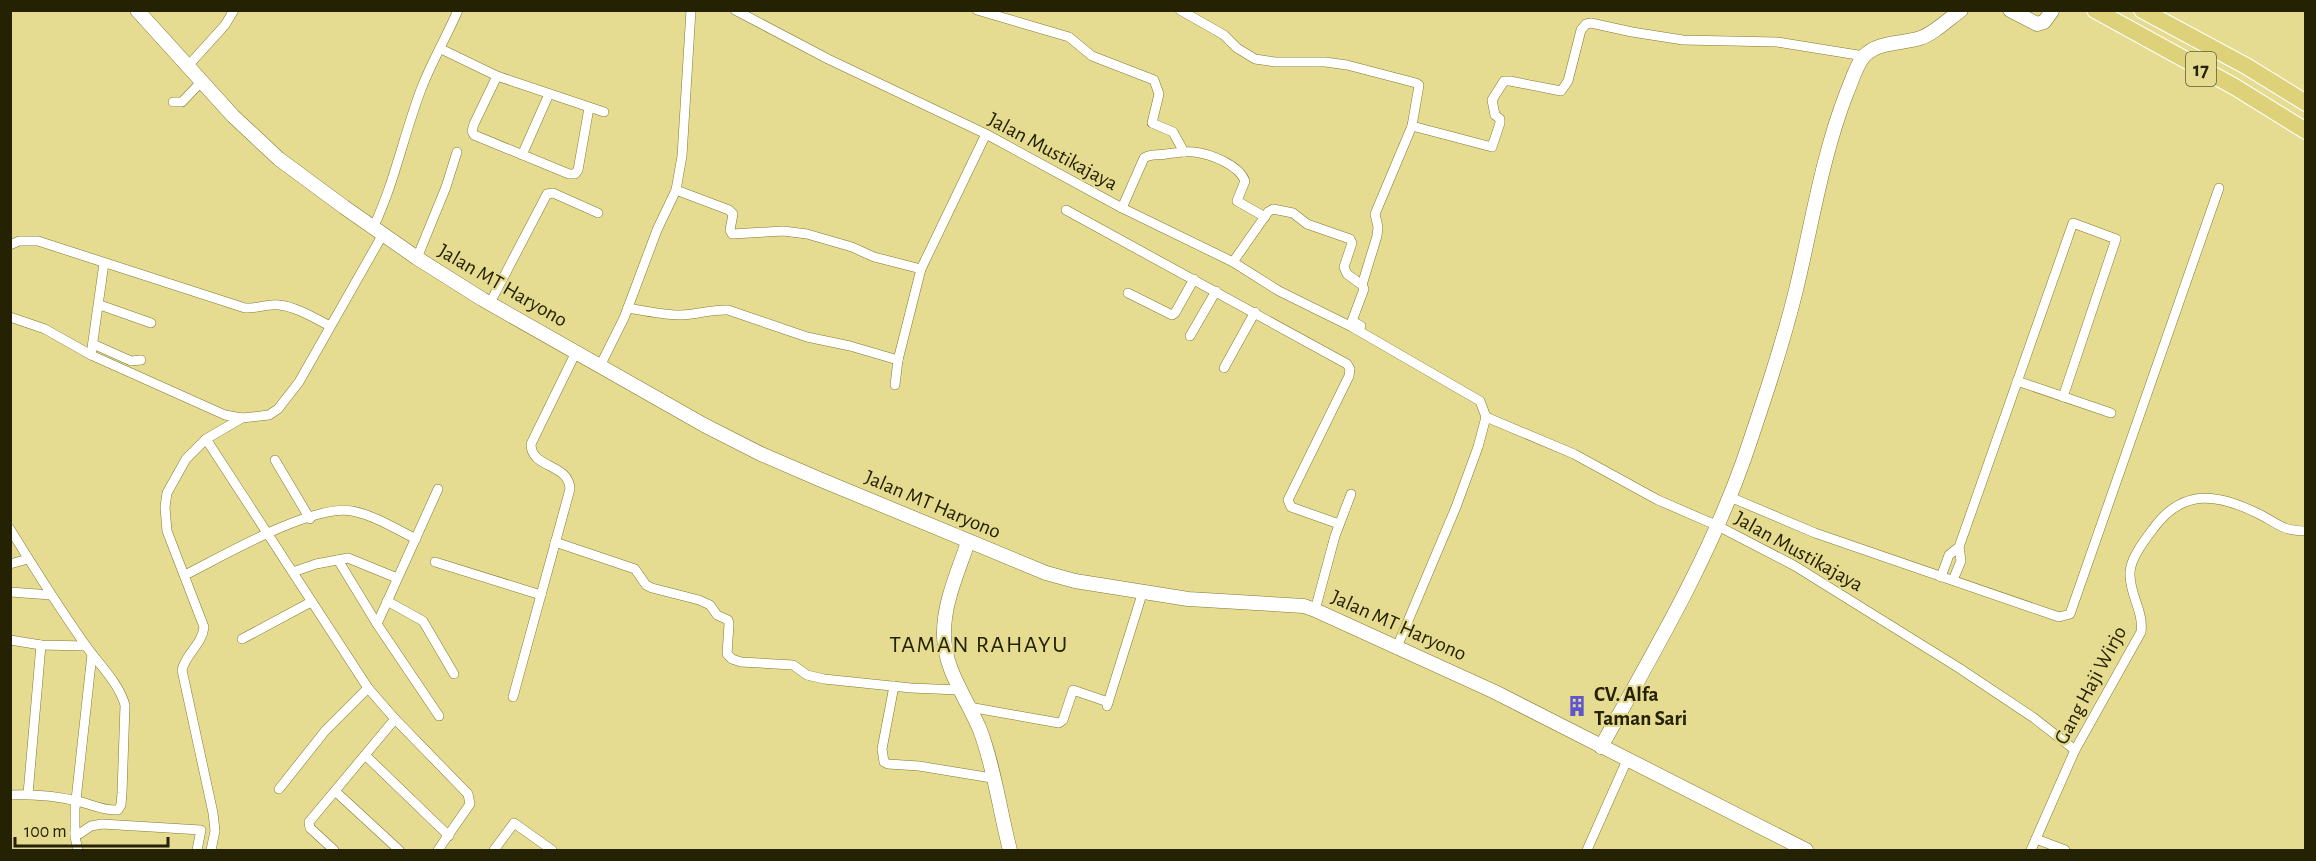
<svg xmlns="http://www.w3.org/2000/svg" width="2316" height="861" font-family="'Alegreya Sans',sans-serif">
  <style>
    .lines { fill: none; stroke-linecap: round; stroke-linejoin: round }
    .street-casing { stroke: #837930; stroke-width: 10 }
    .secondary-casing { stroke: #837930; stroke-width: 15 }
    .highway-casing { stroke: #fff; stroke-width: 18 }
    .street { stroke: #fff; stroke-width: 9 }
    .secondary { stroke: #fff; stroke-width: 14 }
    .highway { stroke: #ddd279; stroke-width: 16 }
    .labels { text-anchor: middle; stroke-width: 4.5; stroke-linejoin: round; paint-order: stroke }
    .shield { fill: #e5db91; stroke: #5f592e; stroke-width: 1.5 }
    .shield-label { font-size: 20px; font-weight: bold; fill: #252103 }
    .street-label { font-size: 21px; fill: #252103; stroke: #e5db91 }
    .poi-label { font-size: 21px; font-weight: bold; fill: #252103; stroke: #e5db91; text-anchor: start }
    .quarter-label { font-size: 24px; letter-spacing: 1.5px; fill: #252103; stroke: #e5db91 }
  </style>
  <rect width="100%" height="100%" fill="#e5db91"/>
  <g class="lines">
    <defs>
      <g id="street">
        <polyline points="735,10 828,59 986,134 1122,208 1233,262 1279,291 1352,327 1480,401 1486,417 1478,447 1456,507 1397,647"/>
        <polyline points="977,10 1069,37 1092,56 1154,80 1159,94 1152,123 1173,132 1184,152"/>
        <polyline points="1180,10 1224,35 1237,48 1255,59 1275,62 1325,62 1347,65 1416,83 1419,85 1412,126 1375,214 1378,227 1377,236 1362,285 1364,289 1352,321 1361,326"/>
        <polyline points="441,49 497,76 604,112"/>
        <polyline points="187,67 225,25 234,10"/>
        <polyline points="497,76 474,124 472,131 474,135 569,174 575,174 578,170 589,108"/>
        <polyline points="173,102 182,102 201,82"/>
        <polyline points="1412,126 1492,147 1500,123 1500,119 1495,115 1492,100 1504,81 1510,81 1561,91 1568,81 1581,30 1586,24 1591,23 1632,32 1683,40 1777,42 1864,56"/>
        <polyline points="522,155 549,94"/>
        <polyline points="676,190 729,210 733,214 730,230 732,234 783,231 807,234 852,247 874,257 921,269"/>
        <path d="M 1122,208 L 1144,158 C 1152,153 1157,156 1166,154 C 1176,153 1185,151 1194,152 C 1211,154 1239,165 1245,181 L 1237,201 L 1265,217"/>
        <polyline points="1066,210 1347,364 1350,369 1349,376 1288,500 1291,507 1339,524"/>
        <path d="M 373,228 C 395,182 404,133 422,87 C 432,61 447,36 458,10"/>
        <path d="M 10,245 L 19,241 L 38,241 L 245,308 C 257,309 268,303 279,305 C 297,307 314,318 330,326"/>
        <polyline points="417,258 446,187 457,152"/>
        <polyline points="1233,262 1268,212 1273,209 1293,213 1307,224 1350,239 1352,243 1344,267 1347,274 1362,285"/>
        <polyline points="1128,293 1172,315 1175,313 1194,279"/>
        <polyline points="490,303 547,194 553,193 598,213"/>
        <polyline points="100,305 151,323"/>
        <path d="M 628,308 C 645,311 663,315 680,315 C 697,315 711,309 728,310 L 807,337 L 850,346 L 898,360"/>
        <polyline points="10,317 45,329 91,355 225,415 242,418"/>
        <polyline points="1190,336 1216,291"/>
        <polyline points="93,344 131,361 141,360"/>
        <polyline points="91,355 104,263"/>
        <polyline points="600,366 624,318 657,230 676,190 682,156 691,10"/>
        <polyline points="1224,368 1255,312"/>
        <polyline points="2017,381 2111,413"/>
        <polyline points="895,385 898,360 921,269 986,134"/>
        <polyline points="1486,417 1574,454 1658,500 1718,526 1795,566 1959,668 2034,718 2075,750"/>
        <polyline points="206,439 368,688 325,731 279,789"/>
        <polyline points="275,460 310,519"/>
        <polyline points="1730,497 1815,533 2059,617 2070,614 2219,188"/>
        <path d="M 10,529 C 34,568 58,606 84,643 C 98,664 118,681 125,705 L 122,793 L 121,805 L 118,810 C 103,811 91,804 77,801 C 56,796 32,794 10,795"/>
        <polyline points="555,542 635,569 646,585 652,588 699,600 710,605 717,615 728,620 729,624 727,654 732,659 741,662 793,665 807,675 824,679 911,688 959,690"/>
        <polyline points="338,560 377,624 439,716"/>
        <polyline points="435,562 541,595"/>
        <polyline points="10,564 28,559"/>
        <polyline points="293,572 316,564 348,558 397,578"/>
        <path d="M 185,575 C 223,556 312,504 352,511 C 374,515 396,529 416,539"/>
        <polyline points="1941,577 1949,555 1959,547"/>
        <polyline points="1953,580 1961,561 1959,547 2073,223 2116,239 2063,397"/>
        <polyline points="10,592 51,595"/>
        <polyline points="387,601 423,621 454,674"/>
        <polyline points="1315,610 1335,536 1351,494"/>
        <polyline points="377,624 438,489"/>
        <polyline points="242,639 311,602"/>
        <polyline points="10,640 41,645 86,646"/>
        <polyline points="894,686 882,749 884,762 888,764 919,766 992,778"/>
        <polyline points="368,688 395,719 468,794 470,804 438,850"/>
        <path d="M 513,697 L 570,489 C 569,463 531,469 531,444 L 576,352"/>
        <polyline points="1107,706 1143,591"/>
        <polyline points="969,707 1059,723 1063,720 1073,690 1108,702"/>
        <polyline points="365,755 449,836"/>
        <polyline points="335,791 399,850"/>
        <polyline points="28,794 41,645"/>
        <polyline points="75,833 79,834 91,826 102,824 201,830 197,850"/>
        <polyline points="2036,839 2065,850"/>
        <polyline points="78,850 75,837 75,809 92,654"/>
        <path d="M 211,850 L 215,831 L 213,813 L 182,670 C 186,653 202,645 204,627 L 167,531 L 165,507 L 167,493 L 186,459 L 206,439 L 242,418 L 269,415 L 278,409 L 299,382 L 383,234"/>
        <polyline points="334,850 310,828 309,822 395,719"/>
        <polyline points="494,850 514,823 552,850"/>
        <polyline points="1587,850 1627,760"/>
        <path d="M 2031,850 L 2075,750 L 2141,632 C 2144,611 2129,594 2130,573 C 2130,559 2144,541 2153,529 C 2183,487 2219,494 2259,514 C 2279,524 2282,531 2306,531"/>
      </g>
      <g id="secondary">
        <polyline points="137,10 233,116 279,159 344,207 417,258 482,299 704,425 761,454 819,479 1046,573 1075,581 1188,599 1304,606 1315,610 1495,692 1806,850"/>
        <polyline points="2010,10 2037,24 2044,22 2052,11"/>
        <path d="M 968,542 C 958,572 943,604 944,636 C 945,672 967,698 980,730 C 994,766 1000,812 1010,850"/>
        <path d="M 1601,747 C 1653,653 1708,561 1744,459 C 1763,403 1782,347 1796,290 C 1812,224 1822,156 1847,92 C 1852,81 1856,65 1864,56 C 1878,41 1903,44 1920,38 C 1932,35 1950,18 1961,10"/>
      </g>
      <g id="highway">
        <polyline points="2095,10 2235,87 2306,131"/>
        <polyline points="2142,10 2246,66 2306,103"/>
      </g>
    </defs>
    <use href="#street" class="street-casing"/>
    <use href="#secondary" class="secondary-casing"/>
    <use href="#highway" class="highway-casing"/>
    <use href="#street" class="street"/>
    <use href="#secondary" class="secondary"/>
    <use href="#highway" class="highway"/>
  </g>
  <defs>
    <symbol id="building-bare" viewBox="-9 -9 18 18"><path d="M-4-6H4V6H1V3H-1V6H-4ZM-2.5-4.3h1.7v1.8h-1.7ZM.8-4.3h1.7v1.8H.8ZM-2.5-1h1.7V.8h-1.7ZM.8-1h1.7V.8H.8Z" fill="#5f55cd" stroke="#e5db91" stroke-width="2.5" paint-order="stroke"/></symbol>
  </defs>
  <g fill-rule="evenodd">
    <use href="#building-bare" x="1562" y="691" width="30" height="30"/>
  </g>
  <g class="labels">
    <rect class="shield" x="2186" y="52" width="30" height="34" rx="4.5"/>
    <g class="shield-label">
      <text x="2201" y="76">17</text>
    </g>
    <g class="street-label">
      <text transform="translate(1053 151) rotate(28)" y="7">Jalan Mustikajaya</text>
      <text transform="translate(503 285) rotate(30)" y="7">Jalan MT Haryono</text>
      <text transform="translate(933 504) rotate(23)" y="7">Jalan MT Haryono</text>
      <text transform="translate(1799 551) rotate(29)" y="7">Jalan Mustikajaya</text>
      <text transform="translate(1399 625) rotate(24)" y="7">Jalan MT Haryono</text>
      <text transform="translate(2090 685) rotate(-62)" y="7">Gang Haji Wirjo</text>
    </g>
    <g class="poi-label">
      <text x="1594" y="701">CV. Alfa<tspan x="1594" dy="24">Taman Sari</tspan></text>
    </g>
    <g class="quarter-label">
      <text x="979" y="652">TAMAN RAHAYU</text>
    </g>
  </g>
  <rect width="2316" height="861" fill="none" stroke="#252103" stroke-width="24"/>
  <path d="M15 837v9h153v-9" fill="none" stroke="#252103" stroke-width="3"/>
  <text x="24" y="837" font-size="18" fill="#252103" stroke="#e5db91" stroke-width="4.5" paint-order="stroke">100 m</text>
</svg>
